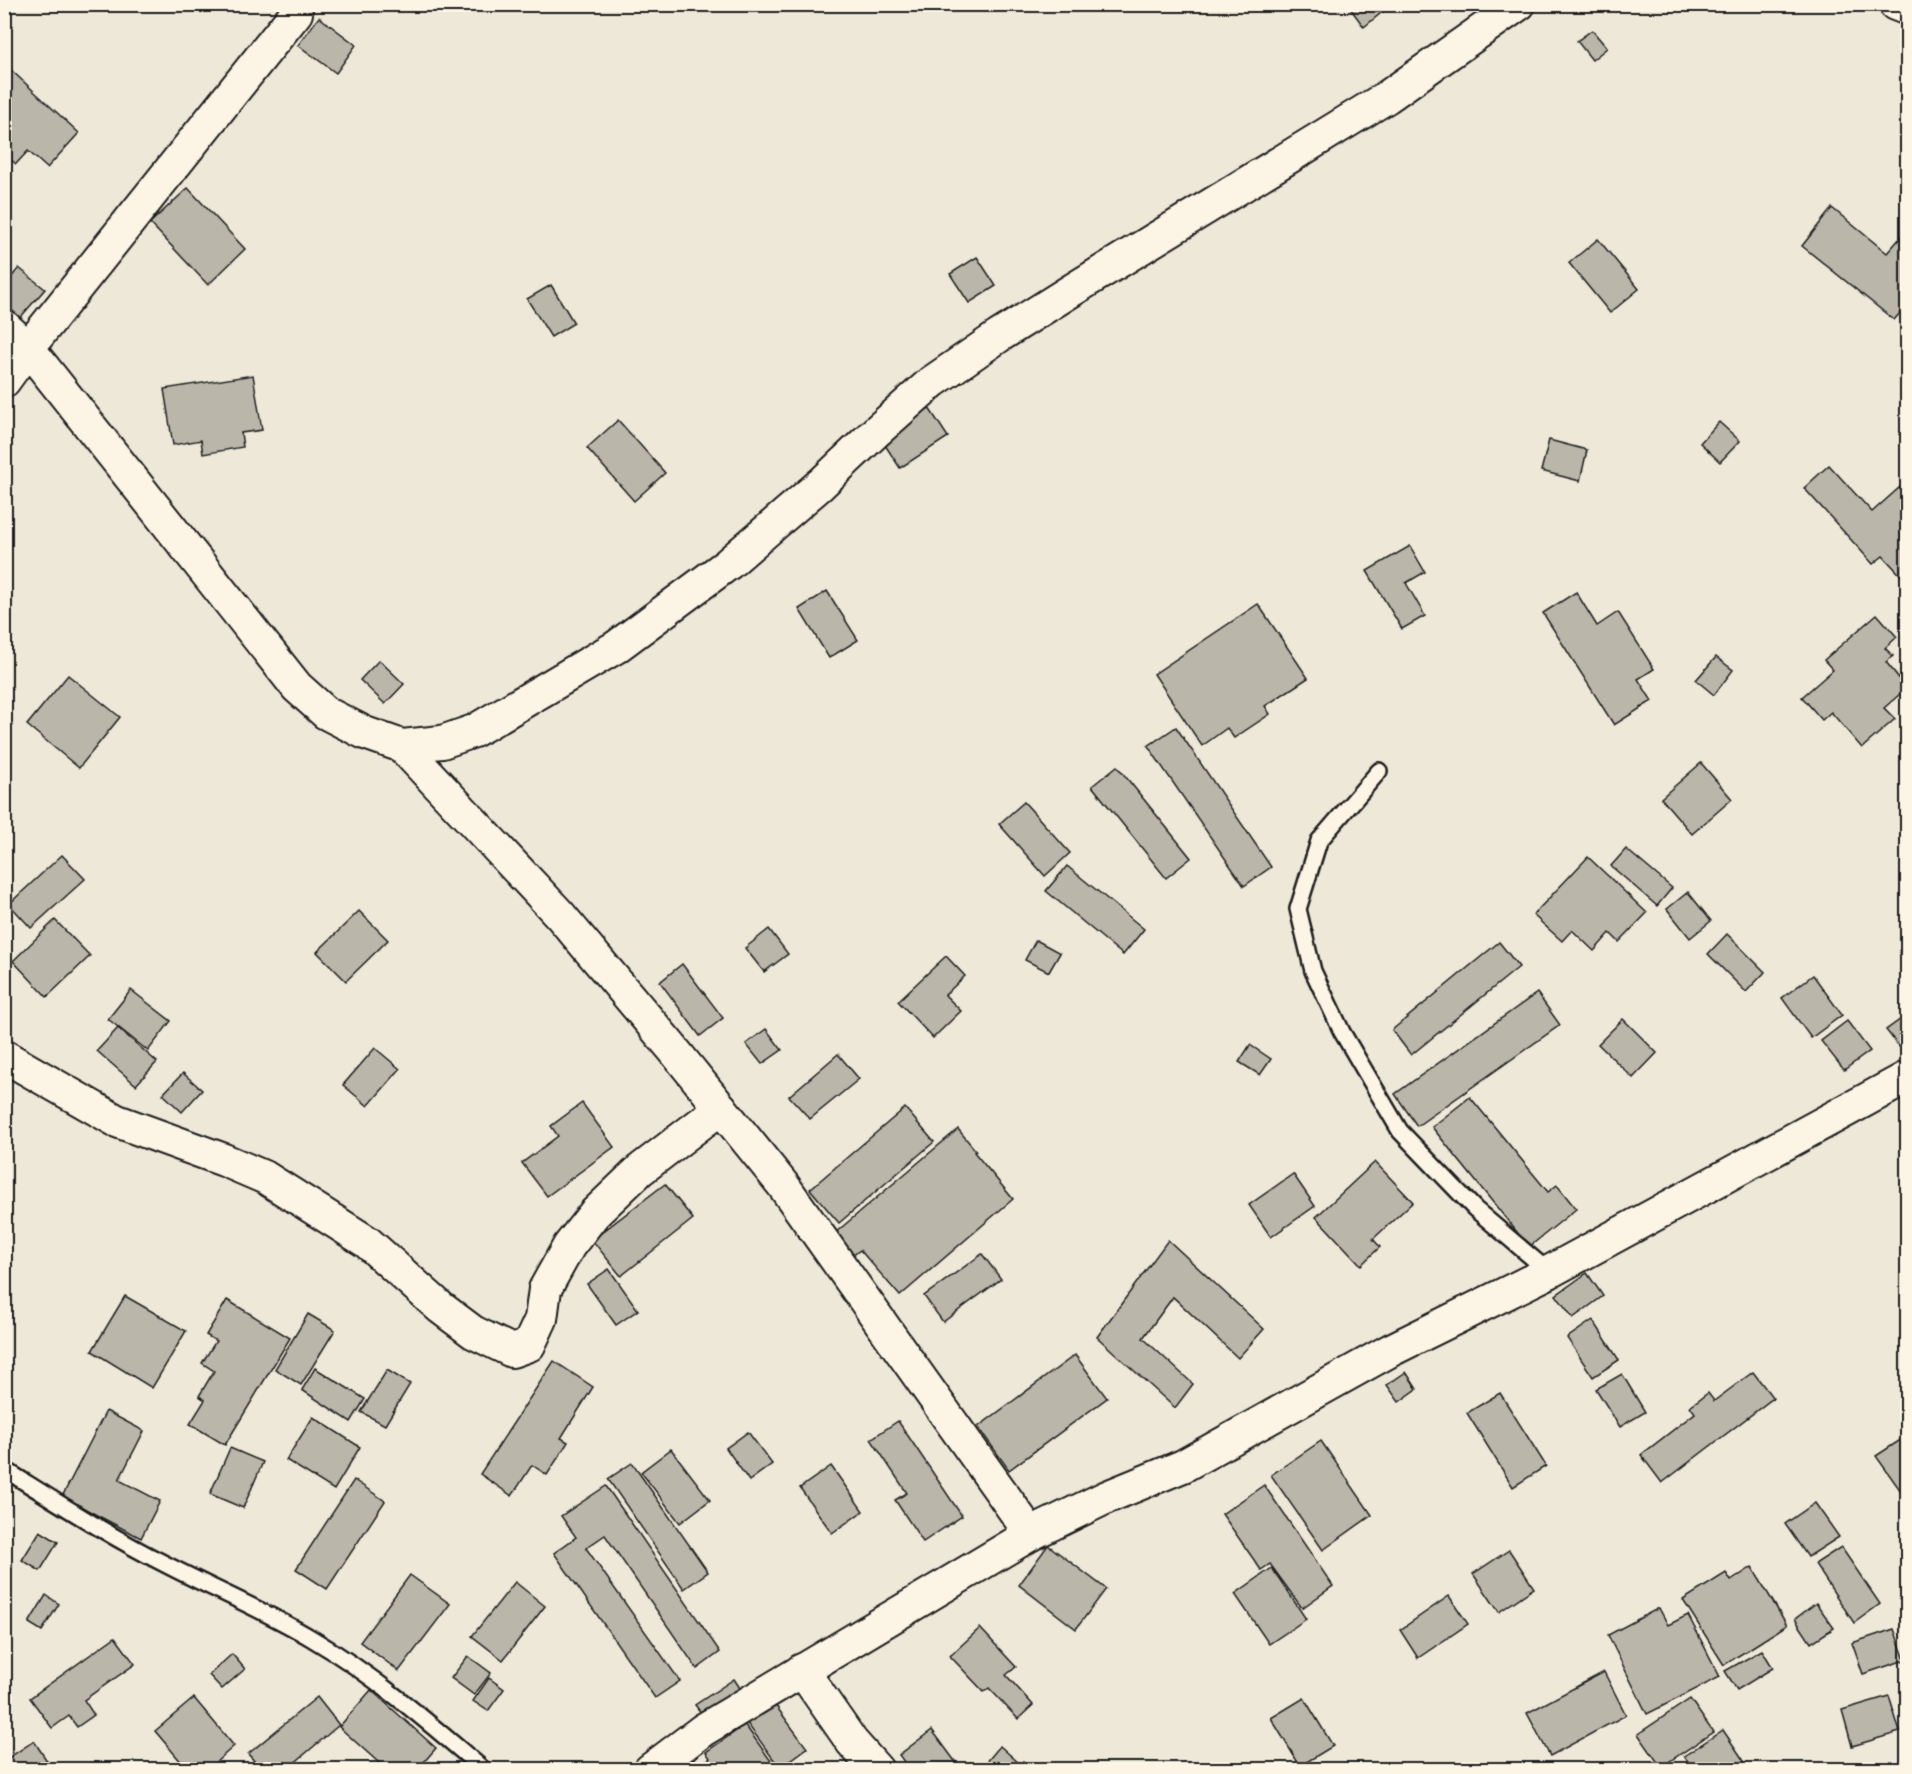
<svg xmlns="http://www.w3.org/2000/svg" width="1912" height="1774" font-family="Dekko,sans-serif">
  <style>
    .building { fill: #bab6aa; stroke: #1c1c1c; stroke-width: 1.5 }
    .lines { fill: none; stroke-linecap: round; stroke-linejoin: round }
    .lane-casing { stroke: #1c1c1c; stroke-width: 20 }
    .street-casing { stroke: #1c1c1c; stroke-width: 36 }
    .lane { stroke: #fcf5e5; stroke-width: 15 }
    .street { stroke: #fcf5e5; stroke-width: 32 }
  </style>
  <rect width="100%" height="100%" fill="#eee8d9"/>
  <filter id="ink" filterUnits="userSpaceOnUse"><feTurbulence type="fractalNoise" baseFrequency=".0167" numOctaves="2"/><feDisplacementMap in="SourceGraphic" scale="12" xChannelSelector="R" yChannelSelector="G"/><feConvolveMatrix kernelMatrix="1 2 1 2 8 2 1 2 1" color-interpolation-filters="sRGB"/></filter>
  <g filter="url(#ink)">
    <g class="building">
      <polygon points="1347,4 1392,4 1364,27"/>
      <polygon points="319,17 356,45 336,73 298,45"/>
      <polygon points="1592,30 1607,48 1592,60 1577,41"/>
      <polygon points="12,71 79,133 47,168 28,151 16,164 4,154 4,80"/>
      <polygon points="188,188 245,249 208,285 150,223"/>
      <polygon points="1832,208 1887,253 1908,229 1908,304 1894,320 1802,246"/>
      <polygon points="1598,239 1639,289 1610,313 1569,263"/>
      <polygon points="977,257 996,286 969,303 950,274"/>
      <polygon points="19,268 45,289 19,319 4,306 4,286"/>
      <polygon points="551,285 574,323 551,337 527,299"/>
      <polygon points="253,375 262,430 241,433 243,447 203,454 201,440 173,445 164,389"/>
      <polygon points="929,408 948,437 900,468 881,439"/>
      <polygon points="618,420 665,473 634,501 587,448"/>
      <polygon points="1719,422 1740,441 1720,462 1700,443"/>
      <polygon points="1549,440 1587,450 1580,481 1541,471"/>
      <polygon points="1829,465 1872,512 1908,480 1908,583 1883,556 1873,564 1804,488"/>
      <polygon points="1410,546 1425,572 1406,583 1425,616 1402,629 1367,571"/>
      <polygon points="827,591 858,640 829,658 799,609"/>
      <polygon points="1576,592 1597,626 1618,612 1654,669 1638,679 1652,701 1614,725 1543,613"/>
      <polygon points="1258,604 1308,678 1265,706 1270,714 1234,738 1227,728 1202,746 1154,674"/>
      <polygon points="1877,614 1897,637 1885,648 1893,656 1886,662 1907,688 1884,708 1895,719 1862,748 1831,712 1822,720 1802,697 1833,670 1824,660"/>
      <polygon points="1716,657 1733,670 1714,695 1696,680"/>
      <polygon points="379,660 404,684 385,704 360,680"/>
      <polygon points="68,675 120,717 79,768 27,725"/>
      <polygon points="1176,727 1271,867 1244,886 1148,746"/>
      <polygon points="1701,763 1732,799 1692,834 1661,798"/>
      <polygon points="1117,766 1191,858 1166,878 1092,786"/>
      <polygon points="1024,802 1070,853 1045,876 999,824"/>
      <polygon points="1626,849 1672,888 1657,906 1611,866"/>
      <polygon points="62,855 85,879 31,928 9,904"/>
      <polygon points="1588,857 1647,913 1619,942 1610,933 1594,951 1572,930 1562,941 1533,915"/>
      <polygon points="1067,866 1144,929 1123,955 1046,891"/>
      <polygon points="1688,892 1711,921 1690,938 1667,909"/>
      <polygon points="359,911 388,940 346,981 317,952"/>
      <polygon points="55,920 90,956 47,997 13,961"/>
      <polygon points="769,929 788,954 764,972 745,948"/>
      <polygon points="1727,934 1765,972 1746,992 1708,954"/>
      <polygon points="1036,940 1060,953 1049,972 1025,960"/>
      <polygon points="1499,942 1519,967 1411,1055 1392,1030"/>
      <polygon points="946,956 965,976 945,995 961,1011 933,1038 898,1001"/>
      <polygon points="682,964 723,1018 700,1036 660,982"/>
      <polygon points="1813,975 1842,1015 1811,1038 1782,998"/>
      <polygon points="131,990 171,1021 148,1051 108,1019"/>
      <polygon points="1537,993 1560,1025 1417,1126 1395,1094"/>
      <polygon points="1908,1014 1908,1058 1886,1030"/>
      <polygon points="1623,1019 1657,1053 1633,1078 1598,1044"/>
      <polygon points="1847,1021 1870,1051 1844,1070 1821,1041"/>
      <polygon points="118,1028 157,1062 136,1085 97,1051"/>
      <polygon points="766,1029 782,1050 762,1064 746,1044"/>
      <polygon points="1250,1045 1271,1059 1260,1075 1239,1062"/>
      <polygon points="375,1048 400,1069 368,1106 343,1085"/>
      <polygon points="838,1054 859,1079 810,1119 789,1096"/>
      <polygon points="183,1073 202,1090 182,1112 163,1094"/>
      <polygon points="1470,1097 1548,1192 1557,1185 1576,1209 1529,1247 1432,1127"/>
      <polygon points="582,1103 614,1147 547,1196 522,1163 558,1136 551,1126"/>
      <polygon points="905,1108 934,1142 839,1223 810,1189"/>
      <polygon points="958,1129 976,1151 974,1152 1013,1199 900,1296 860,1250 847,1260 829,1238"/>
      <polygon points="1375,1162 1413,1202 1373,1239 1380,1247 1361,1265 1316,1217"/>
      <polygon points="1293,1174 1315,1206 1271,1237 1249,1205"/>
      <polygon points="665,1184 693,1219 621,1276 592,1240"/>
      <polygon points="1168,1240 1264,1329 1238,1358 1173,1297 1143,1338 1193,1384 1175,1408 1097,1337"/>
      <polygon points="982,1254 1001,1279 943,1322 924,1296"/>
      <polygon points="609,1269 638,1310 616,1325 587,1284"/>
      <polygon points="1587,1273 1603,1296 1573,1318 1556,1295"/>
      <polygon points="125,1296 186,1331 152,1388 92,1351"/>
      <polygon points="227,1300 290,1338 225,1445 190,1424 205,1400 199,1396 214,1371 202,1363 216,1341 206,1335"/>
      <polygon points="308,1314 335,1330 301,1385 275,1369"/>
      <polygon points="1593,1320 1619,1360 1593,1377 1567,1338"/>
      <polygon points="1075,1355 1107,1398 1009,1470 978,1427"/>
      <polygon points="554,1361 593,1387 561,1438 568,1442 547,1475 532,1465 512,1496 480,1474"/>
      <polygon points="315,1368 365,1399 351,1422 302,1390"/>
      <polygon points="387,1370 410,1384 385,1425 361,1412"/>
      <polygon points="1406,1372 1417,1389 1399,1402 1387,1385"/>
      <polygon points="1753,1372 1773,1398 1662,1483 1641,1455 1695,1413 1690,1406 1708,1393 1714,1401"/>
      <polygon points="1622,1374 1645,1412 1620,1427 1596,1389"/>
      <polygon points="1500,1393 1546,1466 1513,1487 1467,1413"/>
      <polygon points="106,1411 144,1431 119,1480 160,1501 141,1538 62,1497"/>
      <polygon points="313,1417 360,1447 334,1490 286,1460"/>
      <polygon points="898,1421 962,1516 923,1542 895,1500 907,1493 871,1439"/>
      <polygon points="748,1432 772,1464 749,1481 726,1448"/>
      <polygon points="1905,1437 1908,1441 1908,1501 1876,1456"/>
      <polygon points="1321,1441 1372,1515 1323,1550 1271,1475"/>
      <polygon points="230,1448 263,1462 243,1508 210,1494"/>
      <polygon points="671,1449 710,1500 680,1523 641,1472"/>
      <polygon points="632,1463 708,1572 684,1589 608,1479"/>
      <polygon points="831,1466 863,1511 832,1533 800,1488"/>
      <polygon points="354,1480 385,1501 327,1589 296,1569"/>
      <polygon points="1264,1485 1333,1586 1302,1608 1270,1564 1261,1570 1222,1514"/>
      <polygon points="606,1486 720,1652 697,1669 605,1535 586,1548 680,1681 655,1698 554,1553 576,1537 561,1516"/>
      <polygon points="1815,1503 1839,1537 1808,1557 1785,1524"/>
      <polygon points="40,1531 58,1542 40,1571 22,1560"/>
      <polygon points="1048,1545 1106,1589 1076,1629 1019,1585"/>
      <polygon points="1841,1547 1880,1604 1854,1623 1815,1564"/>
      <polygon points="1509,1550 1534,1588 1499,1612 1473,1574"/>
      <polygon points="1752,1567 1787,1625 1724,1665 1683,1600 1726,1573 1731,1581"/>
      <polygon points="1272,1568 1306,1619 1269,1644 1235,1594"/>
      <polygon points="410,1575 450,1604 399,1671 360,1642"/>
      <polygon points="515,1582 545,1606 503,1660 472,1636"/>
      <polygon points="46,1595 59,1604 42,1631 29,1623"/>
      <polygon points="1449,1596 1468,1624 1418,1658 1400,1630"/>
      <polygon points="1816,1603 1834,1628 1811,1643 1795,1619"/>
      <polygon points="1659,1608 1668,1625 1688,1615 1720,1677 1647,1714 1608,1635"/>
      <polygon points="980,1628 1016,1667 1006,1675 1033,1705 1018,1719 989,1688 984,1692 950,1656"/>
      <polygon points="1894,1629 1905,1660 1863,1674 1852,1643"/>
      <polygon points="115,1637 135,1664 84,1700 94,1715 77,1727 69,1716 52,1728 30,1698"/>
      <polygon points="1762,1650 1773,1668 1737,1690 1725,1671"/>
      <polygon points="232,1654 245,1669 222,1689 209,1675"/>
      <polygon points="468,1656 491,1673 474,1695 451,1678"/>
      <polygon points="1604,1672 1626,1715 1550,1756 1527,1713"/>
      <polygon points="489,1678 504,1689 488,1711 473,1701"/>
      <polygon points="734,1679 746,1697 709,1723 695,1705"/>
      <polygon points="371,1690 436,1748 417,1770 387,1770 339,1727"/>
      <polygon points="1889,1696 1900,1732 1852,1746 1842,1710"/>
      <polygon points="317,1697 339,1725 286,1770 248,1770 256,1763 248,1754"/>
      <polygon points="194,1698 234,1746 207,1770 188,1770 155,1731"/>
      <polygon points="1304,1698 1333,1746 1300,1766 1271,1718"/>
      <polygon points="1690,1699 1713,1732 1661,1767 1638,1734"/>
      <polygon points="773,1702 807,1748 780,1768 746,1722"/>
      <polygon points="745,1725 771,1761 759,1770 695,1770 710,1758 706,1752"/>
      <polygon points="932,1730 960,1768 958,1770 910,1770 899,1755"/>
      <polygon points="1723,1730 1750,1770 1694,1770 1684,1756"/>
      <polygon points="34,1741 53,1770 4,1770 4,1761"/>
      <polygon points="1000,1746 1019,1763 1014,1770 980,1770"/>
      <polygon points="1023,1761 1033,1770 1016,1770"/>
    </g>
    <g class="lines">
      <defs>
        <g id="lane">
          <polyline points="1379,771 1319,841 1298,909 1313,971 1342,1032 1400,1131 1475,1209 1549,1272"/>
          <path d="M 4,1469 C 57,1502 109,1536 165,1564 C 213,1589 264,1610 311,1638 C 374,1675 429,1723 484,1770"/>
        </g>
        <g id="street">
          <polyline points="1895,4 1908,9"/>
          <polyline points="4,326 28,348 297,687 326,713 365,733 402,746 442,742 474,731 616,647 728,564 821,484 878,430 932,382 999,336 1069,292 1387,97 1519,4"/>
          <polyline points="4,381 28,348 296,13"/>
          <polyline points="402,746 560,915 673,1049 783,1185 1031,1534"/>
          <polyline points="4,1056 117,1121 224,1160 266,1178 367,1242 441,1308 473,1332 512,1351 529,1345 541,1319 545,1289 569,1246 594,1214 640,1170 721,1108"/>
          <polyline points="802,1670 852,1742 877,1770"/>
          <polyline points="650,1770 703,1730 1031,1534 1107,1497 1183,1466 1391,1350 1549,1272 1908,1077"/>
        </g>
      </defs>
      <use href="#lane" class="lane-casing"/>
      <use href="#street" class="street-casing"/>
      <use href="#lane" class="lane"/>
      <use href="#street" class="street"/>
    </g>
  </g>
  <rect width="1912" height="1774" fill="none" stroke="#fcf5e5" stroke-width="24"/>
  <rect x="12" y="12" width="1888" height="1750" fill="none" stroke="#1c1c1c" stroke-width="2" filter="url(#ink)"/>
</svg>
